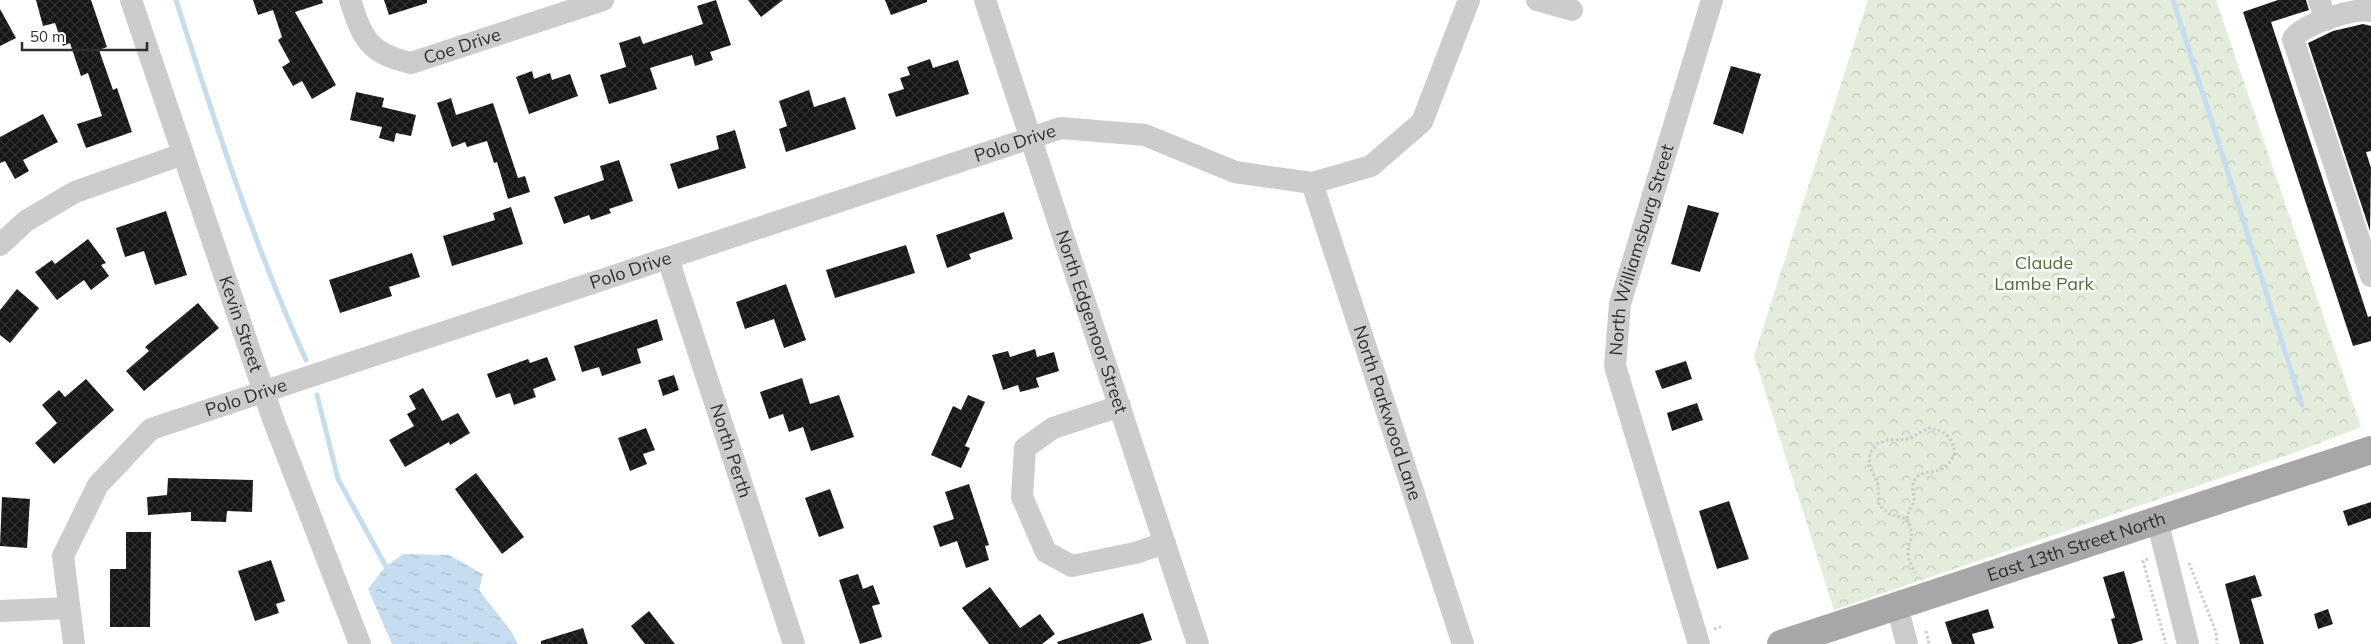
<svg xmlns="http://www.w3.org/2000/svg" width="2371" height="644" font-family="Mulish,sans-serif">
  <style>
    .forest { fill: url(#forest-crowns) }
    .water { fill: url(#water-ripples) }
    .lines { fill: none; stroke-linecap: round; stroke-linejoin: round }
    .stream { stroke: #c6ddef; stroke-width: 5 }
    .building { fill: url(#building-cross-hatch) }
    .path { stroke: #ccc; stroke-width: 3; stroke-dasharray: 2.5 2.5; stroke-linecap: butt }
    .minor { stroke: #ccc; stroke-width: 22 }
    .major { stroke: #a7a7a7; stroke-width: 28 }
    .labels { text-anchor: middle; stroke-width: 5; stroke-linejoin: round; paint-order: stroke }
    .street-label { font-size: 18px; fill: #2f2f2f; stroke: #fff }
    .park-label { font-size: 18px; fill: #4f6e39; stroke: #fff }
  </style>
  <defs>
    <pattern id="forest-crowns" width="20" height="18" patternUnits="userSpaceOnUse" patternTransform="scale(1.25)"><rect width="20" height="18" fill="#e4eddc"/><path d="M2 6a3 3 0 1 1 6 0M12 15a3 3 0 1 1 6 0" fill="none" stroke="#c4ccbd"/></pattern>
    <pattern id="water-ripples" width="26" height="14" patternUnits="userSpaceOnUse" patternTransform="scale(1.25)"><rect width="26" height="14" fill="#c6ddef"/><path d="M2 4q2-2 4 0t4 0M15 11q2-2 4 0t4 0" fill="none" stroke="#aabecd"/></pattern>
    <pattern id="building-cross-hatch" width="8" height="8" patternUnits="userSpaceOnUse" patternTransform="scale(1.25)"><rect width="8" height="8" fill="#161616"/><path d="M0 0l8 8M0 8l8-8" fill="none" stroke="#303030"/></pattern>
  </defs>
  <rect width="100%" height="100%" fill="#fff"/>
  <polygon class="forest" points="1868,0 2216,0 2361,427 2294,453 1834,610 1754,356"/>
  <polygon class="water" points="403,554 449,555 483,574 479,590 511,631 518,644 392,644 368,589 385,567"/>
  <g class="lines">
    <g class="stream">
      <path d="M 176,0 C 215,122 253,243 306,360"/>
      <polyline points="2173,0 2302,405"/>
      <polyline points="317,395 338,479 389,572"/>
    </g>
  </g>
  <g class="building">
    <polygon points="36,0 91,0 107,47 99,50 113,90 117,88 132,132 86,148 77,124 102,116 88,73 81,76 70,43 63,46 55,23 43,26"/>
    <polygon points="253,0 322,0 323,3 295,12 336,85 312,99 302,81 293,86 282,67 290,62 278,40 282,37 273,10 258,15"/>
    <polygon points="384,0 427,0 427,3 389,15"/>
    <polygon points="716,0 731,45 710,52 713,60 695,66 692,55 650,68 657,89 609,104 600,75 626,67 619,43 640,36 643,44 703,24 697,6"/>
    <polygon points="748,0 783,0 761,17"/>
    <polygon points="885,0 927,0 927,2 891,15"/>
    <polygon points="2278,0 2306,0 2309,10 2271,22 2368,317 2371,316 2371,341 2353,346 2243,12"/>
    <polygon points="0,9 16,38 0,46"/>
    <polygon points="2363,24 2371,26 2371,151 2366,152 2371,168 2370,231 2308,43 2333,31"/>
    <polygon points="930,59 933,68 958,60 969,94 896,117 888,94 904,89 900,78 910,75 907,67"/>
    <polygon points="1731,66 1761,74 1743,134 1713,124"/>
    <polygon points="532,71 534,79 550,73 552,80 570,74 578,96 529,114 516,77"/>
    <polygon points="809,90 814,107 845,97 856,129 786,152 779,129 787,126 779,101"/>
    <polygon points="356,92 384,98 382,107 416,115 411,136 396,133 394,142 379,138 382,127 350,120"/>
    <polygon points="451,98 456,115 493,103 518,178 525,176 530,192 508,199 497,162 494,163 487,141 467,147 465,142 452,147 437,103"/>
    <polygon points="43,114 58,142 23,160 29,171 15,179 5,161 0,163 0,137"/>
    <polygon points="735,130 746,168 678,189 670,164 719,149 716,136"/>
    <polygon points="619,160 633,201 609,209 611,213 591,220 589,215 564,224 554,197 604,180 600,166"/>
    <polygon points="1688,205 1719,213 1700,272 1671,264"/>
    <polygon points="511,207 523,244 452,266 443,236 495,220 493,213"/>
    <polygon points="166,211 187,275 155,285 144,251 125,257 116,228"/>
    <polygon points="1004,212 1013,239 969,254 971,259 947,268 936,235"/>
    <polygon points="88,239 106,263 101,265 109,276 91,290 84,280 57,300 35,272 52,260 55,264"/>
    <polygon points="906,245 915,273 835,298 826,270"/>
    <polygon points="412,253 420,277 389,287 392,296 340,313 329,280"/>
    <polygon points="786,284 806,340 784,348 774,319 745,329 736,302"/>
    <polygon points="17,289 39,308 10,343 0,335 0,310"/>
    <polygon points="198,303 219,328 144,391 126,371 149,351 145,347"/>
    <polygon points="657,319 663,340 637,349 641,363 602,376 599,367 582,372 574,346"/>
    <polygon points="1035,349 1037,357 1054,352 1059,371 1036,378 1039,387 1020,392 1018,385 1003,390 992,355 1008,351 1010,357"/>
    <polygon points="547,357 556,380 533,389 536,397 514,405 510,393 496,398 487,374 528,359 530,363"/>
    <polygon points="1686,361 1692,379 1662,389 1655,371"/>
    <polygon points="674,375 679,390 663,396 658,380"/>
    <polygon points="802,378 810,404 839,395 854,437 811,451 803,427 789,432 783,414 769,419 760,392"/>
    <polygon points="86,379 114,410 54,464 35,443 57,423 42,405 59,390 65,397"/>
    <polygon points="423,388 442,421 458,413 470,433 450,445 449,442 405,467 389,440 414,426 407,414 416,409 409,396"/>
    <polygon points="968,395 985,402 965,446 970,448 961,468 931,455 953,406 961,410"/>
    <polygon points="1697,403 1703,420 1672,431 1667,413"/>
    <polygon points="646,428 655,450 643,454 647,464 630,471 618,438"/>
    <polygon points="476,473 524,537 502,554 455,489"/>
    <polygon points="168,478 253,480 252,512 227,511 226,522 191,521 191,512 148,515 147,497 167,495"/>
    <polygon points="969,484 989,545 985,546 989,560 966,568 957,541 940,547 933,526 954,519 945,492"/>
    <polygon points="830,489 844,528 819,537 805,498"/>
    <polygon points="2,497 30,499 27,548 0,546"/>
    <polygon points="1729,501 1749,559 1717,569 1699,511"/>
    <polygon points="2371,502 2371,518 2348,526 2343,511"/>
    <polygon points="126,532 151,532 150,627 110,627 110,569 126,569"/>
    <polygon points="271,560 285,601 276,604 279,613 255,621 238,571"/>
    <polygon points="2124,571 2143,640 2131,644 2118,644 2111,619 2115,618 2103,577"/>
    <polygon points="858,574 863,589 873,585 880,604 872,606 882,637 860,644 839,580"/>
    <polygon points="2255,575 2262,596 2251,599 2264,644 2240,644 2225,584"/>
    <polygon points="990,587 1020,628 1040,614 1055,634 1042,644 989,644 962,608"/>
    <polygon points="1988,609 1994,628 1972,634 1975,644 1952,644 1945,622"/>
    <polygon points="2328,609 2333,624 2318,629 2314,614"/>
    <polygon points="649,611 675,644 645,644 631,626"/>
    <polygon points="1143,613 1152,640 1139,644 1058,644 1057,642"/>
    <polygon points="583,628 588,644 541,644 541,641"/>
  </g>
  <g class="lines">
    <g class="path">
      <path d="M 1907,519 C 1907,511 1912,508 1914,501 C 1915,496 1912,490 1913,485 C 1916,469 1932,474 1942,469 C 1949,465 1952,459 1955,453 C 1951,436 1946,431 1929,428 L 1908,439 L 1887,440 L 1877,444 L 1870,453 L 1869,466 L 1878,484 L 1879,505 L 1889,514 L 1907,519 C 1917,542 1907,537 1908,554 C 1909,561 1912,567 1915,573"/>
      <polyline points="2148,559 2143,561 2166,644"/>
      <polyline points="2189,563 2216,632 2217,644"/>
      <polyline points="1714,629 1723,626"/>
      <polyline points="1926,631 1929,644"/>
    </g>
    <g class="minor">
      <path id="s1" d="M 131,0 L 273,419 L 360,644"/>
      <path id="s2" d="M 350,0 C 363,39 368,53 411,63 L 603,0"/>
      <path id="s3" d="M 985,0 L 1198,644"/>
      <polyline points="1537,0 1572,10"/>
      <polyline points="2319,0 2326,20"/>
      <path d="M 2371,11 C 2354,7 2301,25 2293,39 L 2371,276"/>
      <path id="s4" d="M 1312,183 L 1463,644"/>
      <polyline points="0,245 26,221 75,192 183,154"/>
      <path id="s5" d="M 668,259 L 794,644"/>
      <polyline points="1120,406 1053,428 1025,448 1022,497 1046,552 1072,566 1135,553 1165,543"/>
      <polyline points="2157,520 2188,644"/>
      <polyline points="1897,606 1907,644"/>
      <polyline points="0,611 69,608"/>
      <path id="s6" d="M 74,644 L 63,556 L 98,485 L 151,429 L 1061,128 L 1145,135 L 1235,172 L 1312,183 L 1371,166 L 1422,122 L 1469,0"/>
      <path id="s7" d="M 1699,644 L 1615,366 L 1620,304 L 1712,0"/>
    </g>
    <path class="major" id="s8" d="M 1781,644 L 2371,450"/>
  </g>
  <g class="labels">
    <g class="street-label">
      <text dy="6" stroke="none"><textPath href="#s2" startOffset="148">Coe Drive</textPath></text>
      <text dy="6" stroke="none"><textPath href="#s6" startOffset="1155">Polo Drive</textPath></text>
      <text dy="6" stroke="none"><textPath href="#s7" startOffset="410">North Williamsburg Street</textPath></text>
      <text dy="6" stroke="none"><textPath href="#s6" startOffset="750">Polo Drive</textPath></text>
      <text dy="6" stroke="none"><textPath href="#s3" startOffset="339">North Edgemoor Street</textPath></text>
      <text dy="6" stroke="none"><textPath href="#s1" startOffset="342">Kevin Street</textPath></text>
      <text dy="6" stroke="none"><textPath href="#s6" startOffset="345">Polo Drive</textPath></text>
      <text dy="6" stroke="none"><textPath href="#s4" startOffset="242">North Parkwood Lane</textPath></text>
      <text dy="6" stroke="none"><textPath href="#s5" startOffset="202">North Perth</textPath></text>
      <text dy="6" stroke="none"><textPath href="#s8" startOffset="311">East 13th Street North</textPath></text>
    </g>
    <g class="park-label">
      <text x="2044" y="269">Claude<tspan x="2044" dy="21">Lambe Park</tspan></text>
    </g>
  </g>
  <path d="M22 42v8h125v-8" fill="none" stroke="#2f2f2f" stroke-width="2.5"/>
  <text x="30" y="42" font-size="15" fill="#2f2f2f" stroke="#ffffff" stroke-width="4" paint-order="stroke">50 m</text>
</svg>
